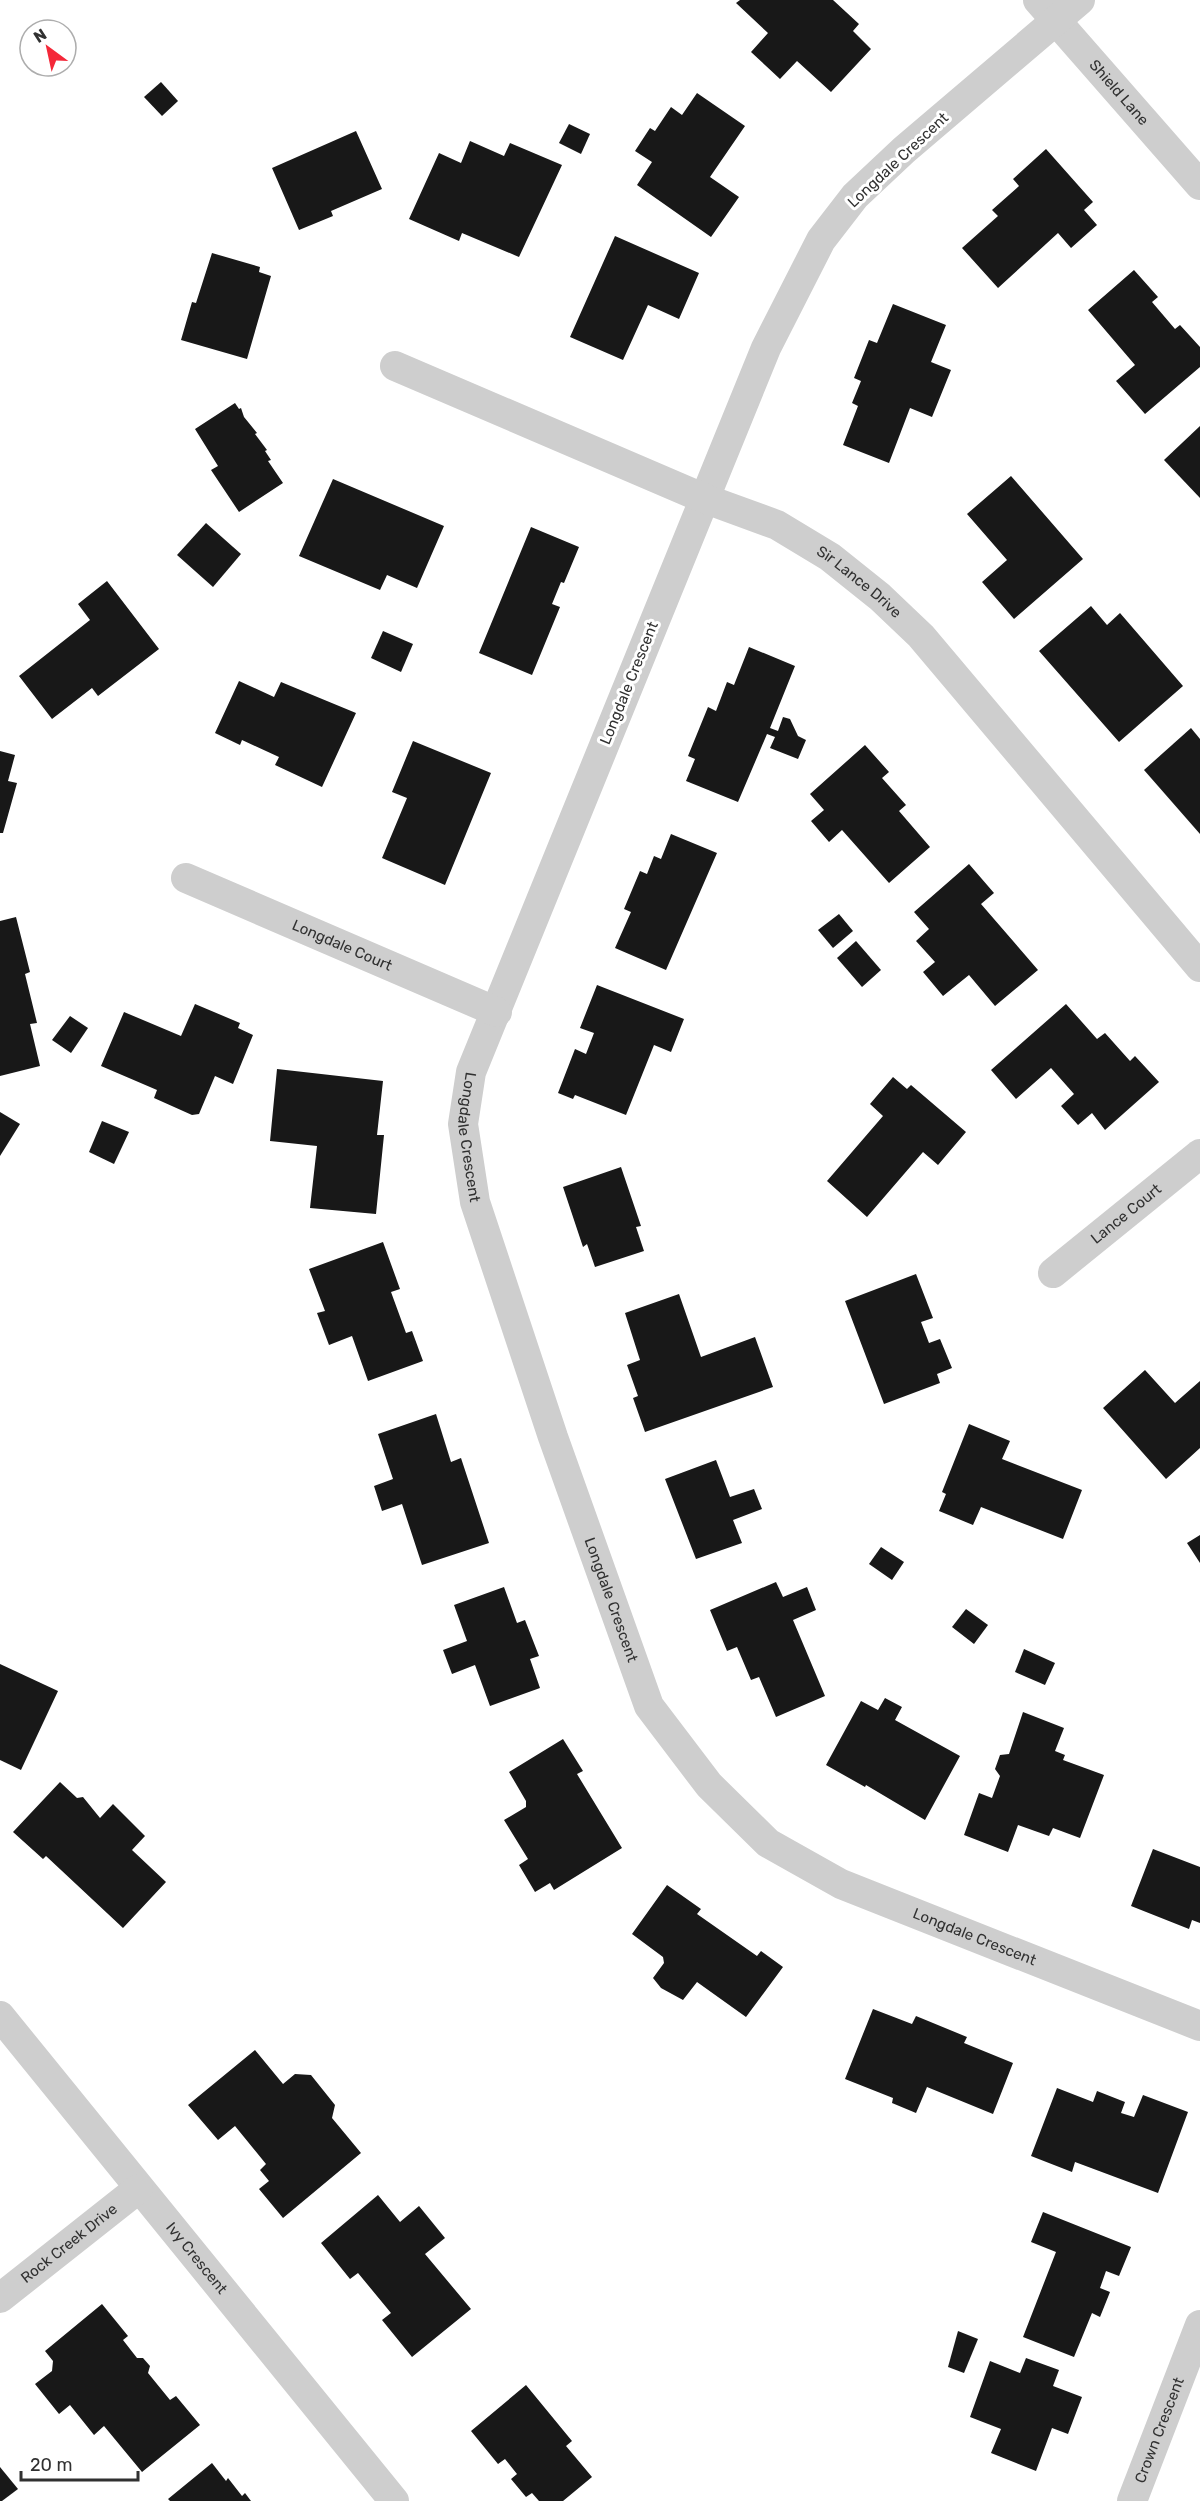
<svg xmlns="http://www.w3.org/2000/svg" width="1200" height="2501" font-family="Rubik,sans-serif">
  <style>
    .building { fill: #181818 }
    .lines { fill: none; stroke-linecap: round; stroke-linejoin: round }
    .street { stroke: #cecece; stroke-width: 30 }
    .labels { text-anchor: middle; stroke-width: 6; stroke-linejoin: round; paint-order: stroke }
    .street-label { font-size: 15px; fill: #313131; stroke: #fff }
  </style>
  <rect width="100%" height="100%" fill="#fff"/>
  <g class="building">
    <polygon points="740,0 833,0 859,24 853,31 871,49 831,92 797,61 780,79 751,52 768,33 736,3"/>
    <polygon points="161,82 178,101 162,116 144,97"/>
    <polygon points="697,93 745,126 710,177 739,197 711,237 637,185 652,162 635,151 650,128 655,131 671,107 682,115"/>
    <polygon points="569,124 590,134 581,154 559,143"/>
    <polygon points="356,131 382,189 331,211 333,216 299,230 272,168"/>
    <polygon points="470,141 504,156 510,143 562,165 519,257 462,233 459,241 409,219 439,153 461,163"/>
    <polygon points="1046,149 1093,202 1084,210 1097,225 1071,248 1058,233 998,288 962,248 998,216 992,210 1019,186 1013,179"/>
    <polygon points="615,236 699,273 679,319 648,305 623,360 570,337"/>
    <polygon points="212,253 260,267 259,272 271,276 247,359 181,340 192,302 196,303"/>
    <polygon points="1134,270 1158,297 1152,302 1175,329 1180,325 1200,347 1200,367 1145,414 1116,381 1135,365 1088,310"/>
    <polygon points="893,304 946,325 931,362 951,370 932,417 910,408 889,463 843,445 858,406 852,403 861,381 854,378 869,340 877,343"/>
    <polygon points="235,403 239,409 241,408 244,417 257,433 255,434 267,450 265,451 271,460 268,461 283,483 239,512 211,470 218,466 195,429"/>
    <polygon points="1200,426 1200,498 1164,460"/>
    <polygon points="1011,476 1083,559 1014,619 982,582 1007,560 967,514"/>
    <polygon points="333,479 444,526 417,588 387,575 380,590 299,556"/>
    <polygon points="206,523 241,554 213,587 177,555"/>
    <polygon points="531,527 579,547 564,583 561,582 552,604 560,607 532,675 479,653"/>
    <polygon points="107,581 159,649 98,696 92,688 52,719 19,676 90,620 78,604"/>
    <polygon points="1091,606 1107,625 1120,613 1183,686 1119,742 1039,651"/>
    <polygon points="383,631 413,644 401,672 371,658"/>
    <polygon points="749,647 795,666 770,728 778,731 783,717 790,719 798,736 806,740 798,759 770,748 775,737 767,734 738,802 686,781 695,759 688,756 708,707 716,711 727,682 734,685"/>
    <polygon points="239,681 274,697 281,682 356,713 322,787 275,765 279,757 242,740 240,745 215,733"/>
    <polygon points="1191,728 1200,739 1200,834 1144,770"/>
    <polygon points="413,741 491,773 445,885 382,858 407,798 392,792"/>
    <polygon points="865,745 889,772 882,778 906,805 899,811 930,847 889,883 842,830 829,842 811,821 824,810 810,794"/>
    <polygon points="0,751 15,755 8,781 17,783 3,833 0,833"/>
    <polygon points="671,834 717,853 666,970 615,948 631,912 624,909 640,871 647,874 654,856 661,859"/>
    <polygon points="969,864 994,893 981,904 1038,970 995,1006 969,975 943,996 923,972 935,962 916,941 929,929 914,912"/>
    <polygon points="839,914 853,931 833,948 818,930"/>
    <polygon points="16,917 30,972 25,974 37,1023 30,1024 40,1066 0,1076 0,921"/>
    <polygon points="856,941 881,970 862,987 837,958"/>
    <polygon points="597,985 684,1019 671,1052 654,1045 626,1115 575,1095 573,1099 558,1093 575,1049 586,1054 594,1033 580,1028"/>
    <polygon points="195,1004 240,1023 238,1028 253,1035 233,1084 215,1076 199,1114 192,1115 154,1098 157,1090 101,1066 124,1012 181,1036"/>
    <polygon points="1066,1004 1097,1039 1105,1033 1130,1061 1135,1056 1159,1082 1105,1130 1092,1113 1078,1125 1061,1106 1074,1094 1051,1068 1016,1099 991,1070"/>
    <polygon points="70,1016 88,1028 71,1053 52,1040"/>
    <polygon points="277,1069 383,1081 377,1135 384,1135 376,1214 310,1208 317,1146 270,1141"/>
    <polygon points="893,1077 907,1089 911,1085 966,1132 938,1165 923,1152 867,1217 827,1181 883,1116 870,1104"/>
    <polygon points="0,1112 20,1124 0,1156"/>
    <polygon points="102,1121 129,1132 114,1164 89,1152"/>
    <polygon points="621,1167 641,1226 636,1227 644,1251 595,1267 587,1244 583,1247 563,1187"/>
    <polygon points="383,1242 400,1289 391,1292 406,1333 412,1331 423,1361 368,1381 352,1336 329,1345 317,1313 325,1311 309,1269"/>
    <polygon points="916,1274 933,1318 921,1322 929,1343 940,1339 952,1368 937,1374 940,1383 884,1404 845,1301"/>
    <polygon points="679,1294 701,1357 755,1337 773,1387 645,1432 633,1398 638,1396 627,1365 640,1360 625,1313"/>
    <polygon points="1145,1370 1175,1403 1200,1381 1200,1448 1166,1479 1103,1408"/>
    <polygon points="436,1414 451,1462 461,1458 489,1543 422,1565 402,1504 382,1511 374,1486 393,1479 378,1434"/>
    <polygon points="969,1424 1010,1441 1002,1459 1082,1490 1063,1539 981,1507 973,1525 939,1511 946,1494 942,1492"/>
    <polygon points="716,1460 730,1497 754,1489 762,1509 733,1520 742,1543 696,1559 665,1479"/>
    <polygon points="1200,1535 1200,1563 1187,1543"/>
    <polygon points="881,1547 904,1562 892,1580 869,1564"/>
    <polygon points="776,1582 783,1597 807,1587 816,1610 793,1620 825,1696 776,1717 759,1677 751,1680 737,1647 727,1651 710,1610"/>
    <polygon points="504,1587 517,1623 525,1620 539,1656 530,1659 540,1688 490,1706 475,1665 452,1674 443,1650 467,1641 454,1605"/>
    <polygon points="966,1609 988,1625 974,1644 952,1627"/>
    <polygon points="1024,1649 1055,1663 1045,1685 1015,1672"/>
    <polygon points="0,1664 58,1691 21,1770 0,1760"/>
    <polygon points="885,1698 902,1707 895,1720 960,1756 925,1820 866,1785 865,1787 826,1765 861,1701 878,1710"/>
    <polygon points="1023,1712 1064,1728 1055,1751 1065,1755 1063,1760 1104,1775 1080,1838 1053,1828 1049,1836 1018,1825 1008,1852 964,1835 979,1793 992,1798 1000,1776 995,1769 1000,1755 1009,1754"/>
    <polygon points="563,1739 583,1771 577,1774 622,1848 554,1890 550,1883 535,1892 519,1865 528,1859 504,1820 526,1807 526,1801 509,1772"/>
    <polygon points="60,1782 77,1798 83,1797 100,1818 113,1804 145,1836 132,1850 166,1882 123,1928 46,1856 43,1859 13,1832"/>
    <polygon points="1153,1849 1200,1867 1200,1923 1192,1920 1189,1929 1131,1906"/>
    <polygon points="667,1885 701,1909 697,1914 757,1956 761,1951 783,1967 746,2017 697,1982 683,2000 661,1988 653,1978 664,1963 663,1957 632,1934"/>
    <polygon points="873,2009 912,2024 916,2016 967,2037 964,2043 1013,2063 993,2114 927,2087 916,2113 892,2103 893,2098 845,2079"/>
    <polygon points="255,2050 283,2084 295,2074 311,2075 335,2105 332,2118 361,2153 283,2218 259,2189 269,2181 260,2170 266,2164 235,2126 218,2140 188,2105"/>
    <polygon points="1057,2088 1093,2102 1097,2091 1125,2102 1121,2113 1134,2117 1143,2095 1188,2112 1158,2193 1075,2162 1072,2172 1031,2156"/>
    <polygon points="378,2195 400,2222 419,2206 445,2238 425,2254 471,2309 412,2357 382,2320 391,2313 358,2273 350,2279 321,2243"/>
    <polygon points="1043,2212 1131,2247 1119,2276 1106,2271 1100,2288 1110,2292 1100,2317 1092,2313 1074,2357 1023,2337 1056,2252 1031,2242"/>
    <polygon points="102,2304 128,2336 123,2340 137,2358 143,2358 150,2366 148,2373 170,2400 176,2396 200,2425 142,2472 104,2426 94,2435 70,2405 59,2414 35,2384 52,2371 53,2361 45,2351"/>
    <polygon points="958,2331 978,2339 964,2373 948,2367"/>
    <polygon points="1026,2358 1059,2370 1053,2386 1082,2397 1068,2434 1052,2428 1036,2471 991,2453 1001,2429 970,2417 990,2361 1020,2373"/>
    <polygon points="526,2385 572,2441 566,2446 592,2477 563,2501 539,2501 532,2493 526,2497 511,2479 517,2474 505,2459 498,2464 471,2431"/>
    <polygon points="212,2463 226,2481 228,2478 242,2496 245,2493 251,2501 170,2501 168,2499"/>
    <polygon points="0,2467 18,2489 2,2501 0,2501"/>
  </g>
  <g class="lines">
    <g class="street">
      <path id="s1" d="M 1038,0 L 1200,185"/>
      <path id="s2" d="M 1080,0 L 904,150 L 855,196 L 821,240 L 766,348 L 471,1072 L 463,1124 L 475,1202 L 553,1437 L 649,1706 L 709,1785 L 768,1843 L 841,1884 L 1200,2026"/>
      <path id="s3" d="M 395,366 L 703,498 L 777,525 L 830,557 L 880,597 L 921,636 L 1200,967"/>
      <path id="s4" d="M 186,878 L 497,1012"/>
      <path id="s5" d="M 1053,1273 L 1200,1154"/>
      <path id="s6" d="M 0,2016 L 394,2501"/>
      <path id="s7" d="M 0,2298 L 138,2189"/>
      <path id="s8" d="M 1132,2501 L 1200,2325"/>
    </g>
  </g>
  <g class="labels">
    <g class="street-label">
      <text dy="5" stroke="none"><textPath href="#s1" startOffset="123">Shield Lane</textPath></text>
      <text transform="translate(898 160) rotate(-43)" y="5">Longdale Crescent</text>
      <text dy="5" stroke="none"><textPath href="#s3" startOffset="514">Sir Lance Drive</textPath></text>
      <text transform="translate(629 683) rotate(-68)" y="5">Longdale Crescent</text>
      <text dy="5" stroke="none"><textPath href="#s4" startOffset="170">Longdale Court</textPath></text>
      <text dy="5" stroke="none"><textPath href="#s2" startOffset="1323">Longdale Crescent</textPath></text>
      <text dy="5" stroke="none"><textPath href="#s5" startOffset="94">Lance Court</textPath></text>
      <text dy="5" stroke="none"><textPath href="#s2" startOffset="1809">Longdale Crescent</textPath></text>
      <text dy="5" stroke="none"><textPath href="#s2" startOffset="2331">Longdale Crescent</textPath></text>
      <text dy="5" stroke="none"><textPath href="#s7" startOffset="88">Rock Creek Drive</textPath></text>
      <text dy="5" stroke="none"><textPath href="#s6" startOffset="312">Ivy Crescent</textPath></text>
      <text dy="5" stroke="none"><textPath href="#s8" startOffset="76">Crown Crescent</textPath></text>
    </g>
  </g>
  <g transform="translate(48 48) rotate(327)"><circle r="28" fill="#ffffff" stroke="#adadad" stroke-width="1.5"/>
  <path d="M0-4.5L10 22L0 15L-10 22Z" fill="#f42839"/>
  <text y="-9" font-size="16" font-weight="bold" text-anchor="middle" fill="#313131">N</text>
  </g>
  <path d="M21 2471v9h117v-9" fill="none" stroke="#313131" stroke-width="3"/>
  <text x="30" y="2471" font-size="18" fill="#313131" stroke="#ffffff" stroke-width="4.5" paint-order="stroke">20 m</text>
</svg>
